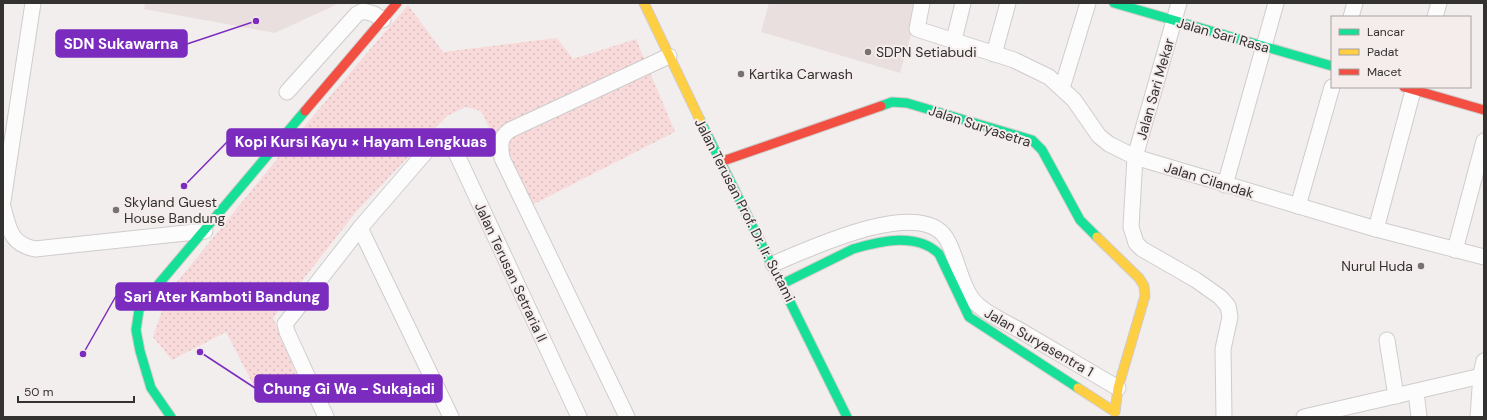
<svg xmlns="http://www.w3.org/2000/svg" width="1487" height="420" font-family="'DM Sans',sans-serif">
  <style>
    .built { fill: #eadfdf }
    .grass { fill: url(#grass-dots) }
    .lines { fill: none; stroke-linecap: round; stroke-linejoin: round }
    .street-casing { stroke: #cfcccc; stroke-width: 17 }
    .fast-casing { stroke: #cfcccc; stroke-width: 11 }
    .slow-casing { stroke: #cfcccc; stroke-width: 11 }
    .jam-casing { stroke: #cfcccc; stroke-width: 11 }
    .street { stroke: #fdfcfc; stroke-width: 15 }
    .fast { stroke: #16e098; stroke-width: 9 }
    .slow { stroke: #ffcf43; stroke-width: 9 }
    .jam { stroke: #f24e42; stroke-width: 9 }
    .poi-dot { fill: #777373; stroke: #f5ecec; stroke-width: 1.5 }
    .labels { text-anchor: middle; stroke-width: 4; stroke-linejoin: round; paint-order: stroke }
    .street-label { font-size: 14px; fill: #343131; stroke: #f5ecec }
    .poi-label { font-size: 14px; fill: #343131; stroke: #f5ecec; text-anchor: start }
    .leader { fill: none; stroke: #7b2cbf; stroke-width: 1.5 }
    .callout-dot { fill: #7b2cbf; stroke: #f5ecec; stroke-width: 1.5 }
    .callout { fill: #7b2cbf; stroke: #7b2cbf; stroke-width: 1.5 }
    .callout-label { font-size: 15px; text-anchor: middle; font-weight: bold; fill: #fff }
  </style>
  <defs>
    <pattern id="grass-dots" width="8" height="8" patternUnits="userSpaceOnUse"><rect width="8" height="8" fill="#f8dadb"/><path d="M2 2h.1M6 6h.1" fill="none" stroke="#d5bcbc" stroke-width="1.8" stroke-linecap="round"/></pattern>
  </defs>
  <rect width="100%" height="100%" fill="#f3eeee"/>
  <g class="built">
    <polygon points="145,3 340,3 275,33 144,9"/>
    <polygon points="769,3 920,3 900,73 761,32"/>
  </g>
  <polygon class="grass" points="408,5 443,52 557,38 573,59 636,39 675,132 528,207 481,111 466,107 447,116 356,212 273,318 296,374 257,392 226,332 172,360 153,337 168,293 290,143"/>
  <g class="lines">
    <defs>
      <g id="street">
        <polyline points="922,3 917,29 1014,60 1049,77 1074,100 1099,136 1109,144 1135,157 1376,229 1484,257"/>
        <polyline points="1179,3 1135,157 1131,227 1136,243 1142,249 1196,280 1220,297 1228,306 1230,317 1223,349 1224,417"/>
        <polyline points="1351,17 1355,3"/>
        <polyline points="1435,17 1439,3"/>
        <polyline points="954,40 963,3"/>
        <polyline points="994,54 1008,3"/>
        <polyline points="1062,88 1088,3"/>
        <polyline points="287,92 357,14 363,11 374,14 383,20"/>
        <polyline points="1225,185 1276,3"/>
        <polyline points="3,201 33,3"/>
        <polyline points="1298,206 1332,87"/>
        <path d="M 3,207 C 9,228 10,244 35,249 L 205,231"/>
        <polyline points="360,228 451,417"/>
        <polyline points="1376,229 1414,87"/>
        <polyline points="1455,250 1484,141"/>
        <path d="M 773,264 C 807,250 919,196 946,238 C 958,257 961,292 979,306 C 991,316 1007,323 1021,331 C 1053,350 1086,369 1118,388"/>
        <polyline points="1387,340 1396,396"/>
        <polyline points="1416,392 1419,417"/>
        <polyline points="326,417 287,332 285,324 360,228 436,140 443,138 451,142 579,417"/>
        <path d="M 627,417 L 502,158 C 500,146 499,138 510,130 L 669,56"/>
        <polyline points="1304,417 1477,377 1481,374 1484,361"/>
        <polyline points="1478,417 1481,374"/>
      </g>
      <g id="fast">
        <polyline points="1114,3 1332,66"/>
        <polyline points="881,106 892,102 907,103 1032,140 1042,150 1080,220 1097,237"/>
        <polyline points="700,120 847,417"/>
        <path d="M 782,284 L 853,249 C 880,241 917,232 939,254 L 969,317 L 1078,388"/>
        <polyline points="171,417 151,388 140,351 136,330 139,310 146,299 305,111"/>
      </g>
      <g id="slow">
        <polyline points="644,3 700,120"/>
        <polyline points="1078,388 1115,412 1118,388 1145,296 1144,286 1139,278 1097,237"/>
      </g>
      <g id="jam">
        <polyline points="1404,87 1484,110"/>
        <polyline points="305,111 397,3"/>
        <polyline points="720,162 881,106"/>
      </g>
    </defs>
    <use href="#street" class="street-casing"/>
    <use href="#fast" class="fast-casing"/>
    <use href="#slow" class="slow-casing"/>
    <use href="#jam" class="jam-casing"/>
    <use href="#street" class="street"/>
    <use href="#fast" class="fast"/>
    <use href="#slow" class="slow"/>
    <use href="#jam" class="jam"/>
  </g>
  <g class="poi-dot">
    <circle cx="868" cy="52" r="4"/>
    <circle cx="741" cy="74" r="4"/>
    <circle cx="116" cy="210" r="4"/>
    <circle cx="1421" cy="266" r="4"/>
  </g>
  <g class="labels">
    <g class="street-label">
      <text transform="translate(1223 35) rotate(16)" y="5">Jalan Sari Rasa</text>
      <text transform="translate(1155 89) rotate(-74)" y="5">Jalan Sari Mekar</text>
      <text transform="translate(980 126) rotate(18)" y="5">Jalan Suryasetra</text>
      <text transform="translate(1209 180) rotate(17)" y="5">Jalan Cilandak</text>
      <text transform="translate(745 210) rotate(63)" y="5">Jalan Terusan Prof. Dr. Ir. Sutami</text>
      <text transform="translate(511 272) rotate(65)" y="5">Jalan Terusan Setraria II</text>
      <text transform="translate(1039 342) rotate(30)" y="5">Jalan Suryasentra 1</text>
    </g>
    <g class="poi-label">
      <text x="876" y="57">SDPN Setiabudi</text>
      <text x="749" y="79">Kartika Carwash</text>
      <text x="124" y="207">Skyland Guest<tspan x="124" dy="16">House Bandung</tspan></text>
      <text x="1413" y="271" text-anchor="end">Nurul Huda</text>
    </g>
  </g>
  <path class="leader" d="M256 21L187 44M184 186L227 142M83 354L116 296M200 352L255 388"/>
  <g class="callout-dot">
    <circle cx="256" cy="21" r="4"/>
    <circle cx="184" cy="186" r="4"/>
    <circle cx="83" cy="354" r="4"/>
    <circle cx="200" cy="352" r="4"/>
  </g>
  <g class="callout">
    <rect x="56" y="30" width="131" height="27" rx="4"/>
    <rect x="227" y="129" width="268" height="27" rx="4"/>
    <rect x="116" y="283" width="212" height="27" rx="4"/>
    <rect x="255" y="375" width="187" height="27" rx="4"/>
  </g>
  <g class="callout-label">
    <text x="121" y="49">SDN Sukawarna</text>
    <text x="361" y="147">Kopi Kursi Kayu × Hayam Lengkuas</text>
    <text x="222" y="302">Sari Ater Kamboti Bandung</text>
    <text x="349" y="394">Chung Gi Wa - Sukajadi</text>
  </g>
  <rect width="1487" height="420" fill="none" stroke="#343131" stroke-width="8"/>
  <rect x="1331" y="16" width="140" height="72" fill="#f5ecec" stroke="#a8a1a1"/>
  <rect x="1339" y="29" width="20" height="6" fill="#16e098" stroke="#a8a1a1"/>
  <text x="1367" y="36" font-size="12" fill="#343131">Lancar</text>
  <rect x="1339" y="49" width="20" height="6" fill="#ffcf43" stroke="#a8a1a1"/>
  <text x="1367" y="56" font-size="12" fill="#343131">Padat</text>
  <rect x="1339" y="69" width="20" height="6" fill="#f24e42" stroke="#a8a1a1"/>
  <text x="1367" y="76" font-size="12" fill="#343131">Macet</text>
  <path d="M18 396v6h116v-6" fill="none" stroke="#343131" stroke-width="2"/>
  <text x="24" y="396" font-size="12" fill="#343131" stroke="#f5ecec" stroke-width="3" paint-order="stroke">50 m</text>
</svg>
